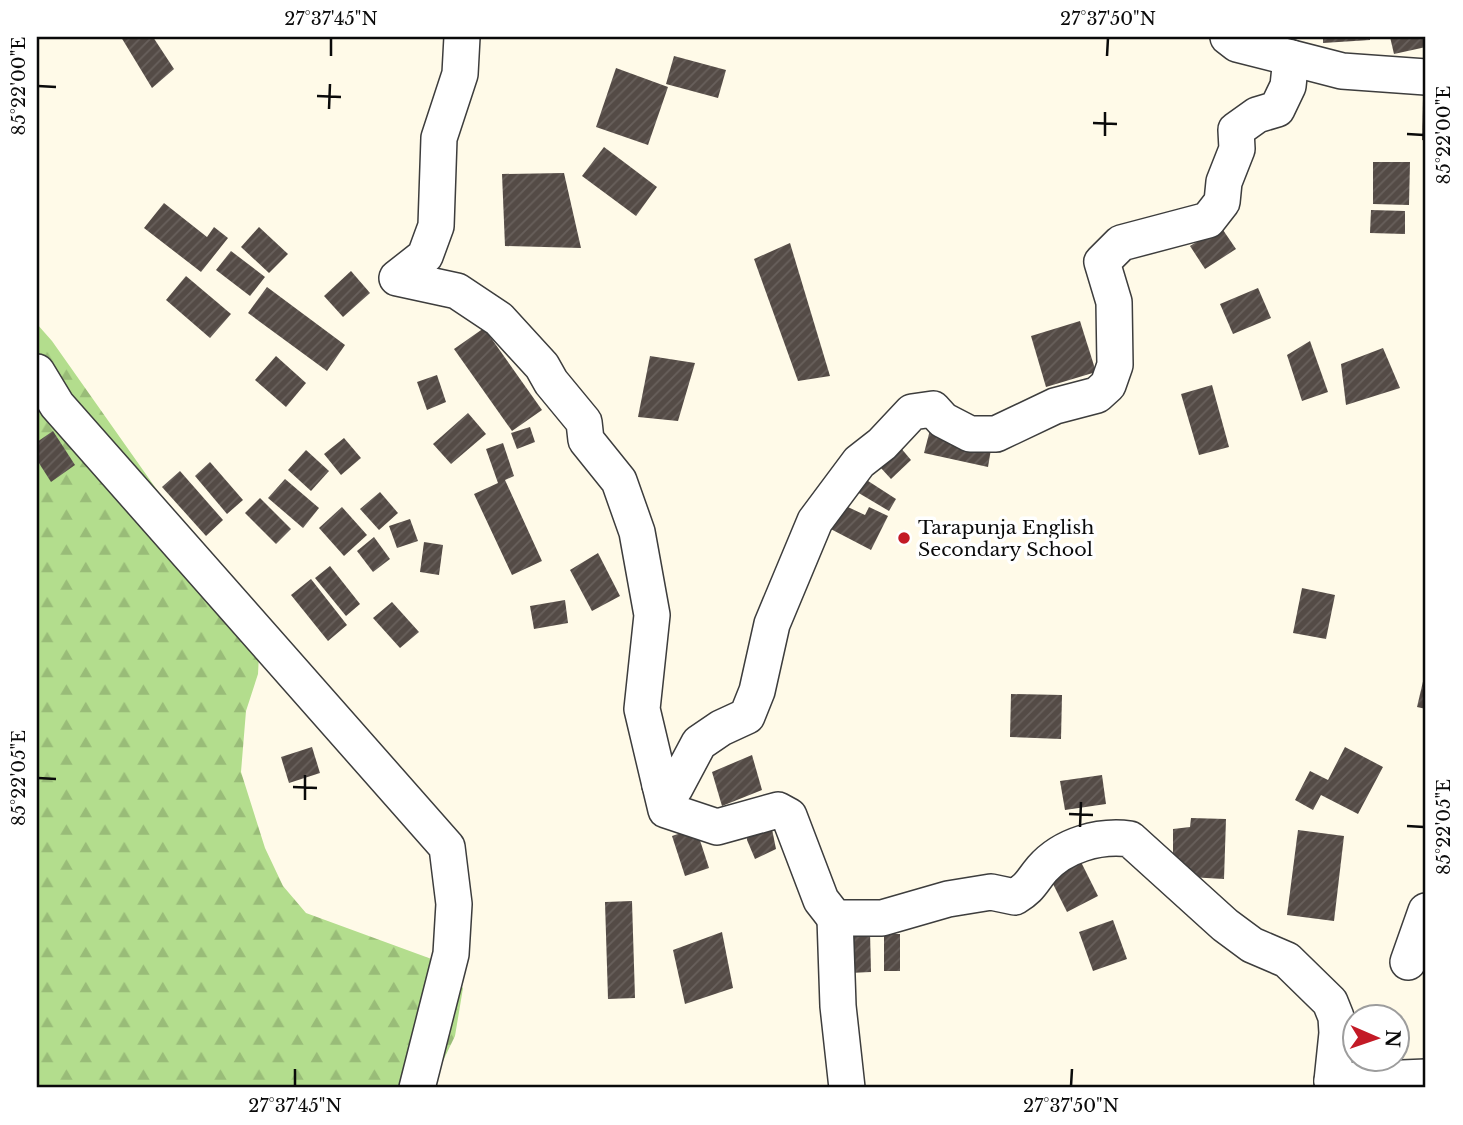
<svg xmlns="http://www.w3.org/2000/svg" width="1463" height="1125" font-family="'Libre Baskerville',serif">
  <style>
    .forest { fill: url(#forest-firs) }
    .building { fill: url(#building-hatch) }
    .lines { fill: none; stroke-linecap: round; stroke-linejoin: round }
    .street-casing { stroke: #3d3d3d; stroke-width: 38 }
    .street { stroke: #fff; stroke-width: 35 }
    .ticks { fill: none; stroke: #0a0a0a; stroke-width: 2.5 }
    .poi-dot { fill: #c31a26; stroke: #fff; stroke-width: 2.5 }
    .labels { text-anchor: middle; stroke-width: 7; stroke-linejoin: round; paint-order: stroke }
    .poi-label { font-size: 19px; fill: #0a0a0a; stroke: #fff; text-anchor: start }
    .neatline { fill: none; stroke: #0a0a0a; stroke-width: 2.5 }
    .ticks-label { font-size: 18px; text-anchor: middle; fill: #0a0a0a }
  </style>
  <defs>
    <pattern id="forest-firs" width="22" height="20" patternUnits="userSpaceOnUse" patternTransform="scale(1.75)"><rect width="22" height="20" fill="#b3dd8d"/><path d="M5 1l3.5 6h-7zM16 11l3.5 6h-7z" fill="#99bc78"/></pattern>
    <pattern id="building-hatch" width="6" height="6" patternUnits="userSpaceOnUse" patternTransform="scale(1.75)"><rect width="6" height="6" fill="#544b46"/><path d="M-1 1l2-2M0 6l6-6M5 7l2-2" fill="none" stroke="#68605c"/></pattern>
  </defs>
  <rect width="100%" height="100%" fill="#fffae8"/>
  <polygon class="forest" points="37,324 52,341 260,636 258,674 246,711 241,772 265,848 283,886 306,913 437,961 463,988 455,1036 441,1065 434,1088 37,1088"/>
  <g class="building">
    <polygon points="121,37 153,37 174,69 152,88"/>
    <polygon points="1323,37 1370,37 1370,40 1323,43"/>
    <polygon points="1390,37 1426,37 1426,47 1394,54"/>
    <polygon points="674,56 726,70 718,98 666,84"/>
    <polygon points="616,68 668,87 648,145 596,127"/>
    <polygon points="1423,99 1426,99 1426,141 1422,140"/>
    <polygon points="604,147 657,187 636,216 582,176"/>
    <polygon points="1373,162 1410,162 1409,205 1373,204"/>
    <polygon points="564,173 581,248 505,246 502,174"/>
    <polygon points="164,203 207,237 214,227 228,238 201,272 144,228"/>
    <polygon points="1371,210 1405,211 1405,234 1370,233"/>
    <polygon points="259,227 288,254 269,273 241,247"/>
    <polygon points="1221,227 1236,249 1205,269 1190,246"/>
    <polygon points="790,243 830,376 798,381 754,259"/>
    <polygon points="231,251 265,277 250,296 216,270"/>
    <polygon points="351,271 370,293 343,317 324,296"/>
    <polygon points="186,276 231,314 210,338 166,300"/>
    <polygon points="267,287 345,345 327,371 248,313"/>
    <polygon points="1258,288 1271,318 1233,334 1220,304"/>
    <polygon points="1080,321 1096,372 1046,387 1031,336"/>
    <polygon points="484,328 542,410 512,431 454,349"/>
    <polygon points="1310,341 1328,392 1302,401 1287,355"/>
    <polygon points="1383,348 1400,388 1346,405 1341,364"/>
    <polygon points="276,356 306,383 286,407 255,380"/>
    <polygon points="650,356 695,363 678,421 638,417"/>
    <polygon points="437,375 446,402 427,410 417,382"/>
    <polygon points="1212,385 1229,447 1199,455 1181,394"/>
    <polygon points="468,413 486,434 451,464 433,444"/>
    <polygon points="530,427 535,442 517,449 511,433"/>
    <polygon points="930,430 992,443 988,467 924,453"/>
    <polygon points="53,431 75,465 51,482 37,460 37,442"/>
    <polygon points="344,438 361,458 341,475 324,454"/>
    <polygon points="503,443 514,476 505,480 542,561 512,575 474,494 498,483 486,449"/>
    <polygon points="900,447 911,460 891,479 880,467"/>
    <polygon points="306,450 329,471 311,491 288,470"/>
    <polygon points="210,462 243,500 227,514 195,476"/>
    <polygon points="180,471 223,520 206,536 162,487"/>
    <polygon points="285,479 319,508 303,528 268,498"/>
    <polygon points="865,479 896,499 889,511 857,492"/>
    <polygon points="380,492 398,513 379,530 360,509"/>
    <polygon points="260,498 291,529 276,544 245,513"/>
    <polygon points="835,501 865,515 869,507 888,516 871,550 823,525"/>
    <polygon points="342,507 367,535 344,556 319,528"/>
    <polygon points="410,519 418,541 397,548 389,526"/>
    <polygon points="374,537 390,559 373,572 357,551"/>
    <polygon points="424,542 443,545 439,575 420,572"/>
    <polygon points="598,553 620,596 592,611 570,570"/>
    <polygon points="330,566 360,604 346,616 315,578"/>
    <polygon points="311,579 347,625 328,641 291,595"/>
    <polygon points="1302,588 1335,595 1326,639 1293,633"/>
    <polygon points="565,600 568,623 534,629 530,606"/>
    <polygon points="392,602 419,632 400,648 373,618"/>
    <polygon points="1425,673 1426,673 1426,709 1417,707"/>
    <polygon points="1011,694 1062,695 1061,739 1010,737"/>
    <polygon points="312,747 320,773 289,783 281,757"/>
    <polygon points="1345,747 1383,767 1358,814 1321,795 1313,810 1295,800 1310,771 1328,780"/>
    <polygon points="752,755 762,790 722,806 712,772"/>
    <polygon points="1102,775 1106,804 1065,810 1060,781"/>
    <polygon points="1191,818 1226,819 1224,879 1189,877 1173,864 1173,829 1190,827"/>
    <polygon points="770,819 776,849 755,859 747,840 747,825"/>
    <polygon points="696,828 709,868 685,876 672,836"/>
    <polygon points="1298,830 1344,836 1334,921 1287,915"/>
    <polygon points="1079,858 1098,896 1067,912 1048,874"/>
    <polygon points="632,901 635,998 608,999 605,902"/>
    <polygon points="1113,920 1127,959 1093,971 1079,932"/>
    <polygon points="722,932 733,988 685,1004 673,950"/>
    <polygon points="870,932 871,972 849,973 847,933"/>
    <rect x="884" y="934" width="16" height="37"/>
  </g>
  <g class="lines">
    <defs>
      <g id="street">
        <polyline points="462,37 460,74 439,138 436,226 425,256 397,278 457,291 499,319 542,366 551,382 584,422 586,440 619,481 637,532 652,615 642,709 660,785 675,788 699,743 721,728 747,716 757,691 772,624 815,521 859,462 882,444 912,412 933,409 943,420 970,434 996,434 1055,406 1097,395 1108,385 1115,365 1114,302 1102,262 1121,243 1208,220 1222,202 1224,182 1237,149 1236,130 1257,115 1277,109 1288,86 1291,58"/>
        <polyline points="1228,37 1237,44 1342,71 1426,77"/>
        <polyline points="37,372 57,405 447,847 454,904 451,954 417,1088"/>
        <path d="M 660,785 L 666,810 L 717,827 L 778,810 L 789,816 L 821,900 L 835,918 L 882,918 L 948,899 L 991,892 L 1015,897 C 1031,887 1031,882 1042,869 C 1063,845 1099,835 1130,839 L 1225,925 L 1252,945 L 1287,960 L 1330,1002 L 1336,1017 L 1337,1033 L 1332,1081 L 1334,1088"/>
        <polyline points="835,918 838,1006 847,1088"/>
        <polyline points="1408,962 1426,911"/>
        <polyline points="1332,1081 1426,1077"/>
      </g>
    </defs>
    <use href="#street" class="street-casing"/>
    <use href="#street" class="street"/>
  </g>
  <path class="ticks" d="M 331,56 L 331,38M 1107,56 L 1108,38M 38,86 L 56,87M 317,96 L 341,97M 329,109 L 330,84M 1093,123 L 1117,124M 1407,134 L 1424,135M 1105,136 L 1105,112M 38,778 L 56,779M 293,787 L 317,788M 305,800 L 305,775M 1069,814 L 1093,815M 1407,826 L 1424,827M 1080,827 L 1081,802M 295,1086 L 295,1069M 1071,1086 L 1072,1069"/>
  <circle class="poi-dot" cx="904" cy="538" r="7"/>
  <g class="labels">
    <g class="poi-label">
      <text x="918" y="534">Tarapunja English<tspan x="918" dy="22">Secondary School</tspan></text>
    </g>
  </g>
  <rect width="1463" height="1125" fill="none" stroke="#ffffff" stroke-width="77"/>
  <g transform="translate(1376 1038) rotate(92)"><circle r="33" fill="#ffffff" stroke="#9d9d9d" stroke-width="2"/>
  <path d="M0-5L12 26L0 18L-12 26Z" fill="#c31a26"/>
  <text y="-10" font-size="19" font-weight="bold" text-anchor="middle" fill="#0a0a0a">N</text>
  </g>
  <rect x="38" y="38" width="1386" height="1048" class="neatline"/>
  <g class="ticks-label">
    <text x="331" y="25">27°37'45"N</text>
    <text x="1108" y="25">27°37'50"N</text>
    <text transform="translate(19 86) rotate(-90)" y="6">85°22'00"E</text>
    <text transform="translate(1444 135) rotate(-90)" y="6">85°22'00"E</text>
    <text transform="translate(19 778) rotate(-90)" y="6">85°22'05"E</text>
    <text transform="translate(1444 827) rotate(-90)" y="6">85°22'05"E</text>
    <text x="295" y="1112">27°37'45"N</text>
    <text x="1071" y="1112">27°37'50"N</text>
  </g>
</svg>
